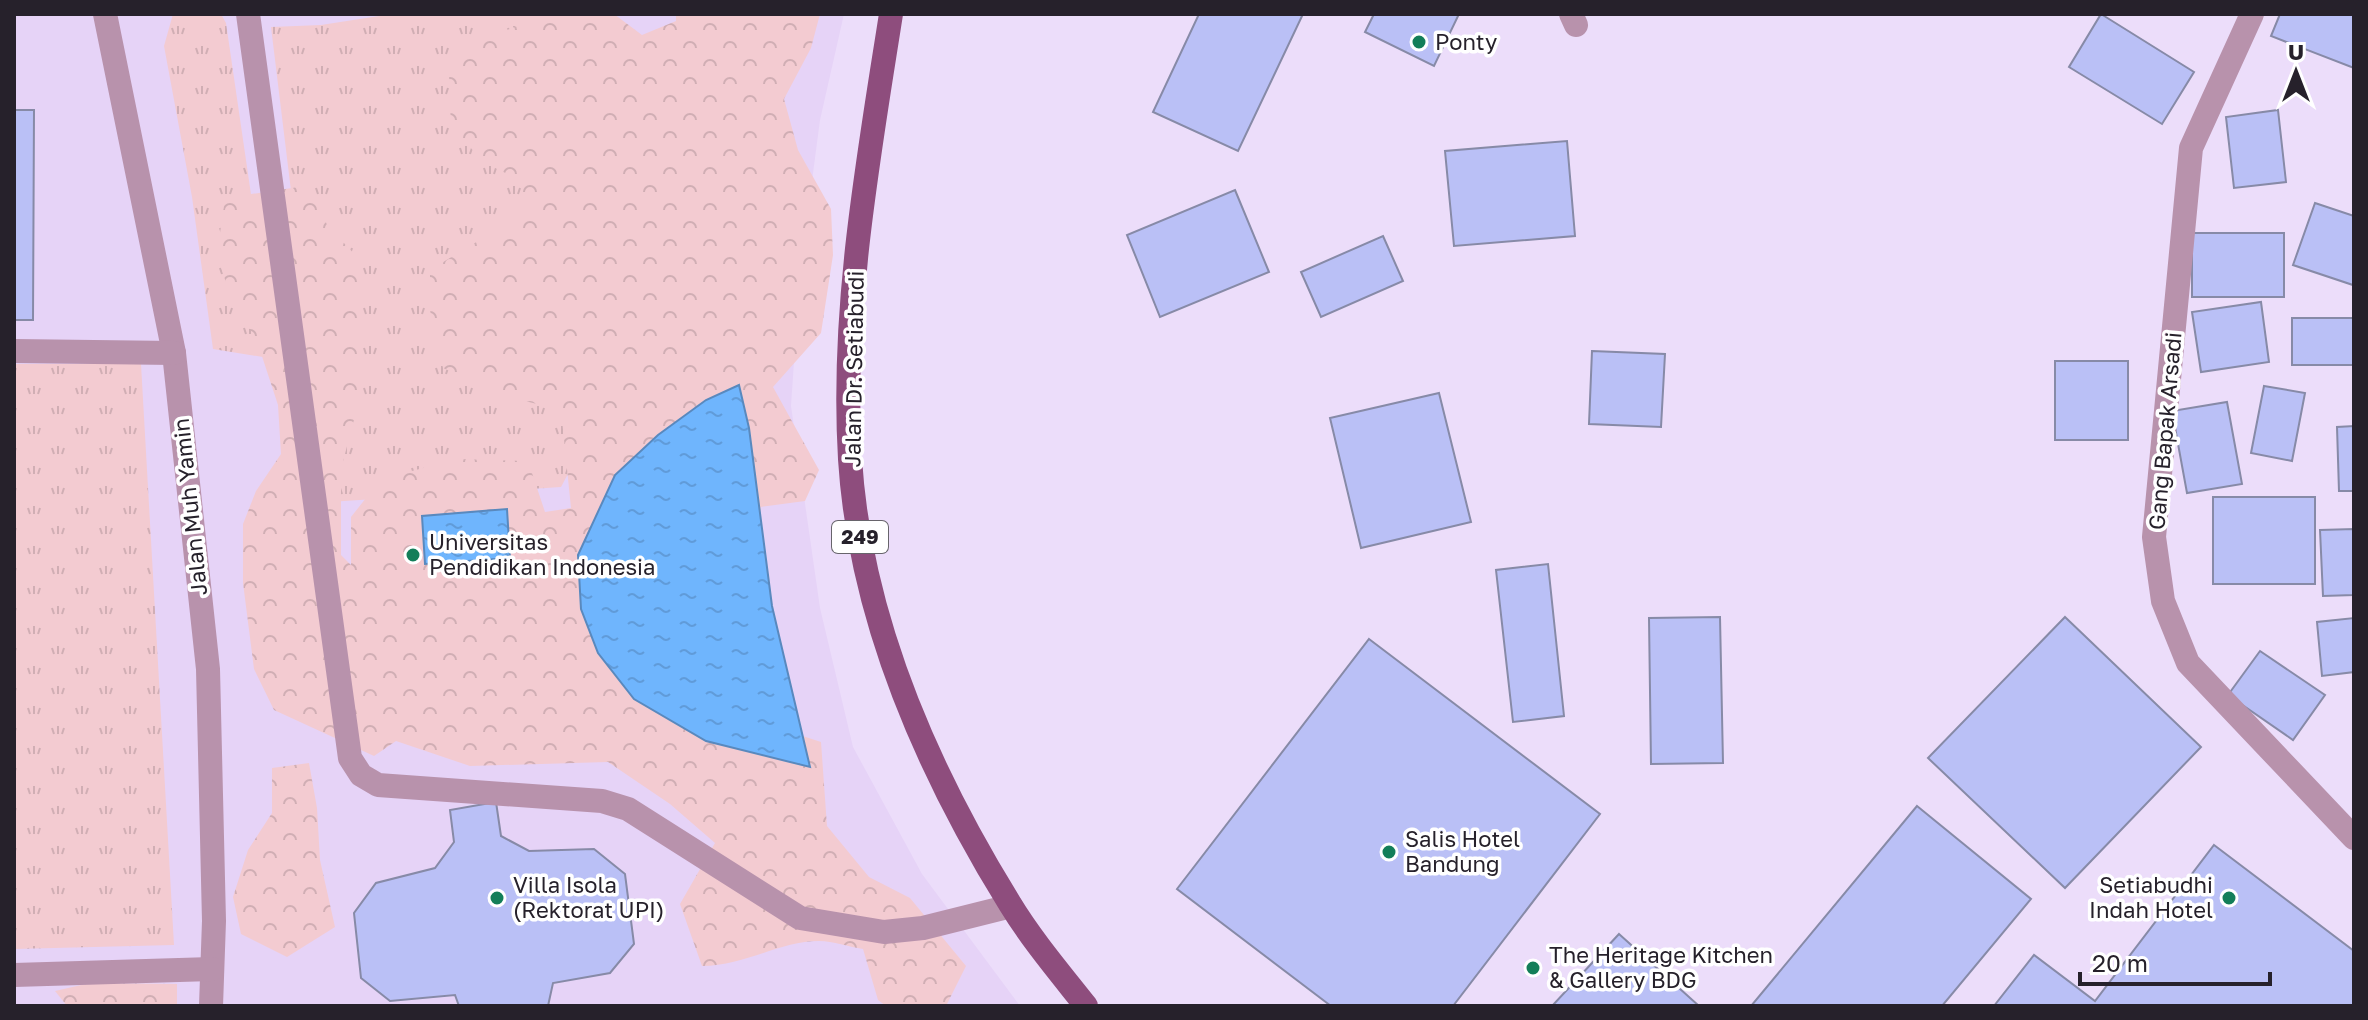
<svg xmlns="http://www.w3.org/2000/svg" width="2368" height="1020" font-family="'Golos Text',sans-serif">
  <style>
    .built { fill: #e6d3f7 }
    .grass { fill: url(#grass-tufts) }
    .forest { fill: url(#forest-crowns) }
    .water { fill: url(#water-ripples); stroke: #5989be; stroke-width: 2 }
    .building { fill: #bac0f6; stroke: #878aa7; stroke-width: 2 }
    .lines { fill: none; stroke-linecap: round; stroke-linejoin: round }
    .minor { stroke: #b892ac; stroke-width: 24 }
    .major { stroke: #8e4d7d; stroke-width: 24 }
    .poi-dot { fill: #137e59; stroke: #fff; stroke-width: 3 }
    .labels { text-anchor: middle; stroke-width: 7; stroke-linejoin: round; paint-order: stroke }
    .shield { fill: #fff; stroke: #67646b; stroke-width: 2 }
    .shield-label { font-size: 20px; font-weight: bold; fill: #26212b }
    .poi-label { font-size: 22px; fill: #26212b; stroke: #fff; text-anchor: start }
    .street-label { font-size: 22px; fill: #26212b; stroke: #fff }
  </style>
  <defs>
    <pattern id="grass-tufts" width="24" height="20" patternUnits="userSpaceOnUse" patternTransform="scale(2)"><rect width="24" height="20" fill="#f3cbd1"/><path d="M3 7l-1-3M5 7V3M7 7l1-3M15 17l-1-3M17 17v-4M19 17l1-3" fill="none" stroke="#d0aeb4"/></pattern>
    <pattern id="forest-crowns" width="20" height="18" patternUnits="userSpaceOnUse" patternTransform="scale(2)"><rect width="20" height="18" fill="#f3cbd1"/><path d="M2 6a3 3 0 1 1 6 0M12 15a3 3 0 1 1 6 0" fill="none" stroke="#d0aeb4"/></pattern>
    <pattern id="water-ripples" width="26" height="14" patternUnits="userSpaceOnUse" patternTransform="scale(2)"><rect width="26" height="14" fill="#6fb5fd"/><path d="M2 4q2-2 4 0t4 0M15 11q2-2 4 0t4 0" fill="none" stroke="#609bd9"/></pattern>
  </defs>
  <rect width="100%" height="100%" fill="#ecddfa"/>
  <polygon class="built" points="14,14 844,14 820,120 800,272 791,406 820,608 853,747 922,874 1020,1006 14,1006"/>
  <g class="grass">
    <polygon points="173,14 221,14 226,23 275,359 213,349 192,197 164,46"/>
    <polygon points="392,14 594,14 605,35 618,380 561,487 329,502 271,27 321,25"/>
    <polygon points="14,364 141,364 174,945 14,949"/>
  </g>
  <g class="forest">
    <path d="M 614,14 L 642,35 L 676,21 L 676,14 L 820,14 L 811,48 L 784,99 L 798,150 L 831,209 L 833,255 L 821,333 L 773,387 L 819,470 L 805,501 L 761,507 L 738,715 L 821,742 L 827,826 L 869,877 L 910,898 L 966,966 L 946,1006 L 886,1006 L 878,1000 L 863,949 C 849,947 833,941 819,941 C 780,941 744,966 702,966 L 680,904 L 715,843 L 670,804 L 608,762 L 470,766 L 396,741 L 374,756 L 274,710 L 254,669 L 243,583 L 243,524 L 256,491 L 281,454 L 278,405 L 256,338 L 234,308 L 217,254 L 225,198 L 312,185 L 327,225 L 359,259 L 363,329 L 360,397 L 341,469 L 341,555 L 351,565 L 351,517 L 381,479 L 458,459 L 528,461 L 545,512 L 571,508 L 561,410 L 509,397 L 443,368 L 430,310 L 430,270 L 516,218 L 524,182 L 485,163 L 451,127 L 449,73 L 475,44 L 535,18 Z"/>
    <polygon points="309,763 317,808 320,860 335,927 287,957 241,934 233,897 248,850 272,813 272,768"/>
    <polygon points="90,983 177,984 177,1006 67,1006 55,991"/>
  </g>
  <g class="water">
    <polygon points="739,385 749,428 772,606 810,767 706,741 634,699 598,653 581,609 578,555 615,475 658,435 706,400"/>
    <polygon points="507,509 510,558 425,564 422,516"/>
  </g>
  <g class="building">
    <polygon points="1199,14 1303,14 1238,151 1153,112"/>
    <polygon points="1374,14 1459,14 1434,66 1365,32"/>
    <polygon points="2101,14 2194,72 2162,124 2069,67"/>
    <polygon points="2280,14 2354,14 2354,68 2271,36"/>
    <polygon points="14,110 34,110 33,320 14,320"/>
    <polygon points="2278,110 2286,182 2234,188 2226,117"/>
    <polygon points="1567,141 1575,236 1454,246 1445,151"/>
    <polygon points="1235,190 1269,272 1160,317 1127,235"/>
    <polygon points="2315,203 2354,216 2353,285 2293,265"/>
    <rect x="2192" y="233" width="92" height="64"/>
    <polygon points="1383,236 1403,281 1321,317 1301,272"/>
    <polygon points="2261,302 2269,362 2201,372 2192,312"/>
    <rect x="2292" y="318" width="62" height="47"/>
    <polygon points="1592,351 1665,354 1661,427 1589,424"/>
    <rect x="2055" y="361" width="73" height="79"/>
    <polygon points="2264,386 2305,393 2292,461 2251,453"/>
    <polygon points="1439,393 1471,522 1361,548 1330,418"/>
    <polygon points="2227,402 2242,484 2187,493 2172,411"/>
    <polygon points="2354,426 2354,491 2339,491 2337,427"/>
    <rect x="2213" y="497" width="102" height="87"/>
    <polygon points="2354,529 2354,595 2323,596 2320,530"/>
    <polygon points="1548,564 1564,716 1513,722 1496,570"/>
    <polygon points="1720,617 1723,763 1651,764 1649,618"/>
    <polygon points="2065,617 2201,747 2065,888 1928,758"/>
    <polygon points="2354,618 2354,672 2322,676 2317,622"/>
    <polygon points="1369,639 1600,814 1453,1006 1331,1006 1177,889"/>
    <polygon points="2260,651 2325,695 2293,740 2228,695"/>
    <polygon points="496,802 501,836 529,851 594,849 625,874 634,944 610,973 553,983 548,1006 459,1006 455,995 390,1001 361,978 354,913 376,883 435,868 454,842 450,810"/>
    <polygon points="1917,806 2031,899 1942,1006 1751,1006"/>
    <polygon points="2214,845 2354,951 2354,1006 1994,1006 2034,955 2095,1001"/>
    <polygon points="1619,934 1699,1006 1552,1006"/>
  </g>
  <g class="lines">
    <g class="minor">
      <polyline points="105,14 174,353 208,669 214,921 211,1006"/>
      <polyline points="248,14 350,758 361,775 378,785 602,801 628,809 800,918 884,932 923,928 1011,906"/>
      <polyline points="1571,14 1576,25"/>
      <polyline points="2252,14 2191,148 2154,537 2163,601 2188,663 2354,838"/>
      <polyline points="14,351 174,353"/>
      <polyline points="14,975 212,969"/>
    </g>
    <path class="major" d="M 891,14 C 868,161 841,309 850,459 C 860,618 927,770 1010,904 C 1032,940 1060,973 1086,1006"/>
  </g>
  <g class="poi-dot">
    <circle cx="1419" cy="42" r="8"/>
    <circle cx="413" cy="555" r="8"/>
    <circle cx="1389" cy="852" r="8"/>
    <circle cx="497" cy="898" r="8"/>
    <circle cx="2229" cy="898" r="8"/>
    <circle cx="1533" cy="968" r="8"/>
  </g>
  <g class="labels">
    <rect class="shield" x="832" y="521" width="56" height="32" rx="6"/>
    <g class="shield-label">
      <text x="860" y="544">249</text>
    </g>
    <g class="poi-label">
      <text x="1435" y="50">Ponty</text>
      <text x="429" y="550">Universitas<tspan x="429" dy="25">Pendidikan Indonesia</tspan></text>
      <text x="1405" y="847">Salis Hotel<tspan x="1405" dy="25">Bandung</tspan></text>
      <text x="513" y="893">Villa Isola<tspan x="513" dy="25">(Rektorat UPI)</tspan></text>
      <text x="2213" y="893" text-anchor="end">Setiabudhi<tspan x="2213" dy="25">Indah Hotel</tspan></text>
      <text x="1549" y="963">The Heritage Kitchen<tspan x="1549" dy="25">&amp; Gallery BDG</tspan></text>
    </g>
    <g class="street-label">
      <text transform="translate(854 369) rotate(-89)" y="8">Jalan Dr. Setiabudi</text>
      <text transform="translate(2165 431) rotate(-85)" y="8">Gang Bapak Arsadi</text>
      <text transform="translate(190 507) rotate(-96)" y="8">Jalan Muh Yamin</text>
    </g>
  </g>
  <rect width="2368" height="1020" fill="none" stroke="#26212b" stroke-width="32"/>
  <g transform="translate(2296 72)" stroke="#ffffff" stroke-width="6" paint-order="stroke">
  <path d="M0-6L14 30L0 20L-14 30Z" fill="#26212b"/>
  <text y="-12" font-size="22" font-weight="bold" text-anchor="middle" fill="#26212b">U</text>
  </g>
  <path d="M2080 972v12h190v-12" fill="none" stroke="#26212b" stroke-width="4"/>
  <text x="2092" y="972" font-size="24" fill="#26212b" stroke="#ffffff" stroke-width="6" paint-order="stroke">20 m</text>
</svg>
